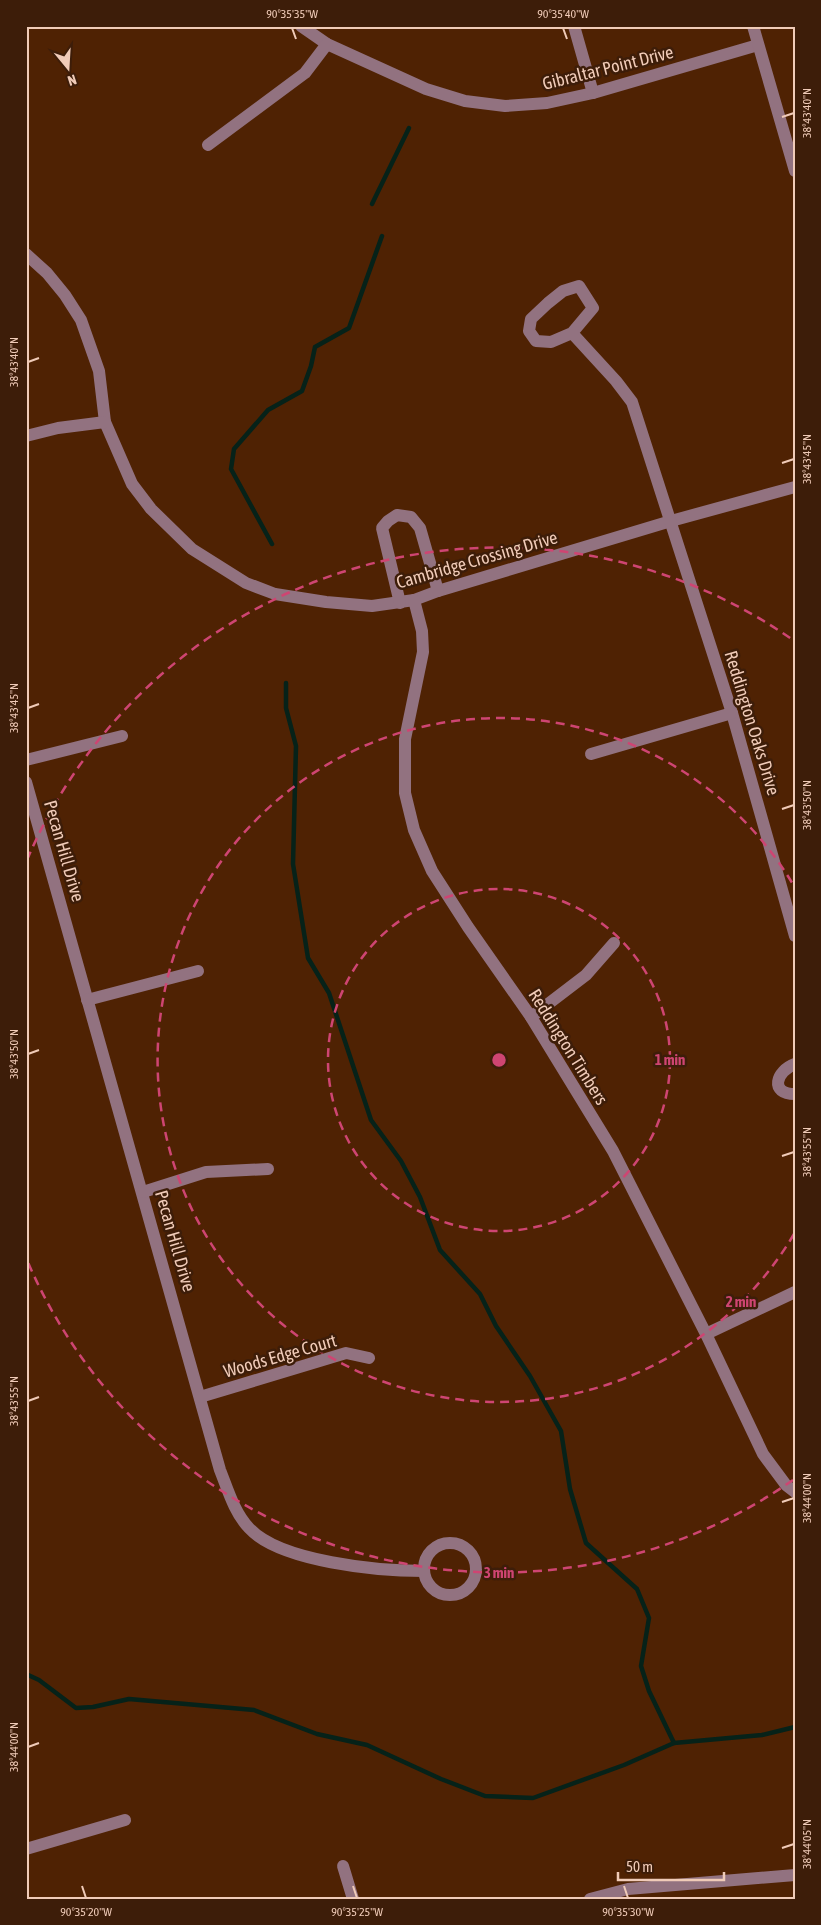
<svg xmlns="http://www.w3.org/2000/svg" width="821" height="1925" font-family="'Asap Condensed',sans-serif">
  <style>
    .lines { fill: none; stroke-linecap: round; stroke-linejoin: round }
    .stream { stroke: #062219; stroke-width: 4.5 }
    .minor { stroke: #927280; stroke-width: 12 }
    .ticks { fill: none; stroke: #f0cbb8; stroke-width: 2 }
    .ring { fill: none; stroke: #ce4572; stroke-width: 2.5; stroke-dasharray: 9 6 }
    .labels { text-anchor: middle; stroke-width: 5; stroke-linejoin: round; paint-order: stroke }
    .street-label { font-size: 18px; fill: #f0cbb8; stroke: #3d1d09 }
    .centre { fill: #ce4572; stroke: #3d1d09; stroke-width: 2.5 }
    .ring-label { font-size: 15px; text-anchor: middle; font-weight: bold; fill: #ce4572; stroke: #3d1d09; stroke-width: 5; stroke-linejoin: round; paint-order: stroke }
    .neatline { fill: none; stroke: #f0cbb8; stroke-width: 2 }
    .ticks-label { font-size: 12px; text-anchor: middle; fill: #f0cbb8 }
  </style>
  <rect width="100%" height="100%" fill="#4f2203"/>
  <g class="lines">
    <g class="stream">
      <polyline points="372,204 409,128"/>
      <polyline points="272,544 231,469 234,449 268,410 302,391 311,366 315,347 349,328 382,236"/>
      <polyline points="286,683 286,708 296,746 293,864 308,958 329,993 371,1120 401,1161 420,1197 440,1250 480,1294 496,1326 530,1376 561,1431 570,1489 586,1543 637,1589 649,1618 641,1666 649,1691 674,1743"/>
      <polyline points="26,1674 39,1680 76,1708 93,1707 129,1699 254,1710 317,1734 367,1745 441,1779 485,1796 533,1798 624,1765 674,1743 762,1735 795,1727"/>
    </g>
    <g class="minor">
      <polyline points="301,26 327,44 426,89 465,101 505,106 547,103 593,93 758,45"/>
      <polyline points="574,26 593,93"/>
      <polyline points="753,26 795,171"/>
      <polyline points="208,145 305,73 327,44"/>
      <polyline points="26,254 47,273 65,295 81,320 99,371 105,422 132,484 151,509 192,549 246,583 275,594 326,602 372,606 414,600 438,591 671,521 795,487"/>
      <polyline points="572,333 593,308 579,286 563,291 548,303 531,319 529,331 536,341 551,342 572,333 616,381 632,402 732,713 795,936"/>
      <polyline points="26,436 58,428 105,422"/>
      <polyline points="414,600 422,631 423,652 405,739 405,793 414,830 432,871 468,927 531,1017 613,1151 706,1334 763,1454 786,1485 795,1492"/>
      <polyline points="400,603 382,528 388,521 397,515 411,517 420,528 438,591"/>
      <polyline points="591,754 732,713"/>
      <polyline points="26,760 122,736"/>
      <path d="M 26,782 L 220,1470 C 228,1490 234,1512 249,1528 C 280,1562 379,1571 424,1571"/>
      <polyline points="87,1000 198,971"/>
      <polyline points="531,1017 586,975 614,943"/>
      <path d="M 795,1064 C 776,1071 769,1094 795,1094"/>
      <polyline points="143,1192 206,1172 268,1169"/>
      <polyline points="706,1334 795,1292"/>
      <polyline points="200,1397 346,1353 369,1358"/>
      <circle cx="450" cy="1569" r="26"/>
      <polyline points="26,1849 125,1820"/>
      <polyline points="343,1866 353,1899"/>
      <polyline points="590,1899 628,1889 795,1875"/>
    </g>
  </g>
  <path class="ticks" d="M 292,28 L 296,39M 563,28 L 567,39M 782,117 L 794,113M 28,362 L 39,358M 782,463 L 794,459M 28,708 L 39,704M 782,809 L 794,805M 28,1054 L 39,1050M 782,1156 L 794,1152M 28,1401 L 39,1397M 782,1502 L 794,1498M 28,1747 L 39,1743M 782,1848 L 794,1844M 82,1886 L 86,1898M 353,1886 L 357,1898M 624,1886 L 628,1898"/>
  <g class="ring">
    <circle cx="499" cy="1060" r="171"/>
    <path d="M794 1234A342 342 0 1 1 794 886"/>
    <path d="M793 1480A513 513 0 0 1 27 1260M27 860A513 513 0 0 1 793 640"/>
  </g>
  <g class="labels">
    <g class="street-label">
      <text transform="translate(608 68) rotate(-14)" y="6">Gibraltar Point Drive</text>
      <text transform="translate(477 560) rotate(-16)" y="6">Cambridge Crossing Drive</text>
      <text transform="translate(752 723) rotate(73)" y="6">Reddington Oaks Drive</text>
      <text transform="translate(64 851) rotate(74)" y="6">Pecan Hill Drive</text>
      <text transform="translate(568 1047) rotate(58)" y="6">Reddington Timbers</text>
      <text transform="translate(175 1241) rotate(74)" y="6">Pecan Hill Drive</text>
      <text transform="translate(280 1356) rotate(-16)" y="6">Woods Edge Court</text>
    </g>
  </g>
  <circle cx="499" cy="1060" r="8" class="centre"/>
  <g class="ring-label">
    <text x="670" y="1065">1 min</text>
    <text x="741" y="1307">2 min</text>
    <text x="499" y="1578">3 min</text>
  </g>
  <rect width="821" height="1925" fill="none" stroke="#3d1d09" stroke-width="55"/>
  <g transform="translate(68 68) rotate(162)" stroke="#3d1d09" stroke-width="4" paint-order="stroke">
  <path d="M0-4L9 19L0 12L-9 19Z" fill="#f0cbb8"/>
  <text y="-8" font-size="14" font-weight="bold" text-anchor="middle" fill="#f0cbb8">N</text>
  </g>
  <path d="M618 1872v8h106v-8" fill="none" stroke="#f0cbb8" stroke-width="2.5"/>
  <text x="626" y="1872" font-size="15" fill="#f0cbb8" stroke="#3d1d09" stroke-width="4" paint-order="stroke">50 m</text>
  <rect x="28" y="28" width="766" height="1870" class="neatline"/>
  <g class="ticks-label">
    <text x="292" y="18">90°35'35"W</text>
    <text x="563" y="18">90°35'40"W</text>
    <text transform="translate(807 113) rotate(-90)" y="4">38°43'40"N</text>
    <text transform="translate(14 362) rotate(-90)" y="4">38°43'40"N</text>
    <text transform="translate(807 459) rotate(-90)" y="4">38°43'45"N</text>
    <text transform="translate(14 708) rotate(-90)" y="4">38°43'45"N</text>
    <text transform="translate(807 805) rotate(-90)" y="4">38°43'50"N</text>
    <text transform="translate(14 1054) rotate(-90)" y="4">38°43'50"N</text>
    <text transform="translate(807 1152) rotate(-90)" y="4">38°43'55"N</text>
    <text transform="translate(14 1401) rotate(-90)" y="4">38°43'55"N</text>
    <text transform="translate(807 1498) rotate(-90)" y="4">38°44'00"N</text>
    <text transform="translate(14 1747) rotate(-90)" y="4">38°44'00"N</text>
    <text transform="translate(807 1844) rotate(-90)" y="4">38°44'05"N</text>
    <text x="86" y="1916">90°35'20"W</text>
    <text x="357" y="1916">90°35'25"W</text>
    <text x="628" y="1916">90°35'30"W</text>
  </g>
</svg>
